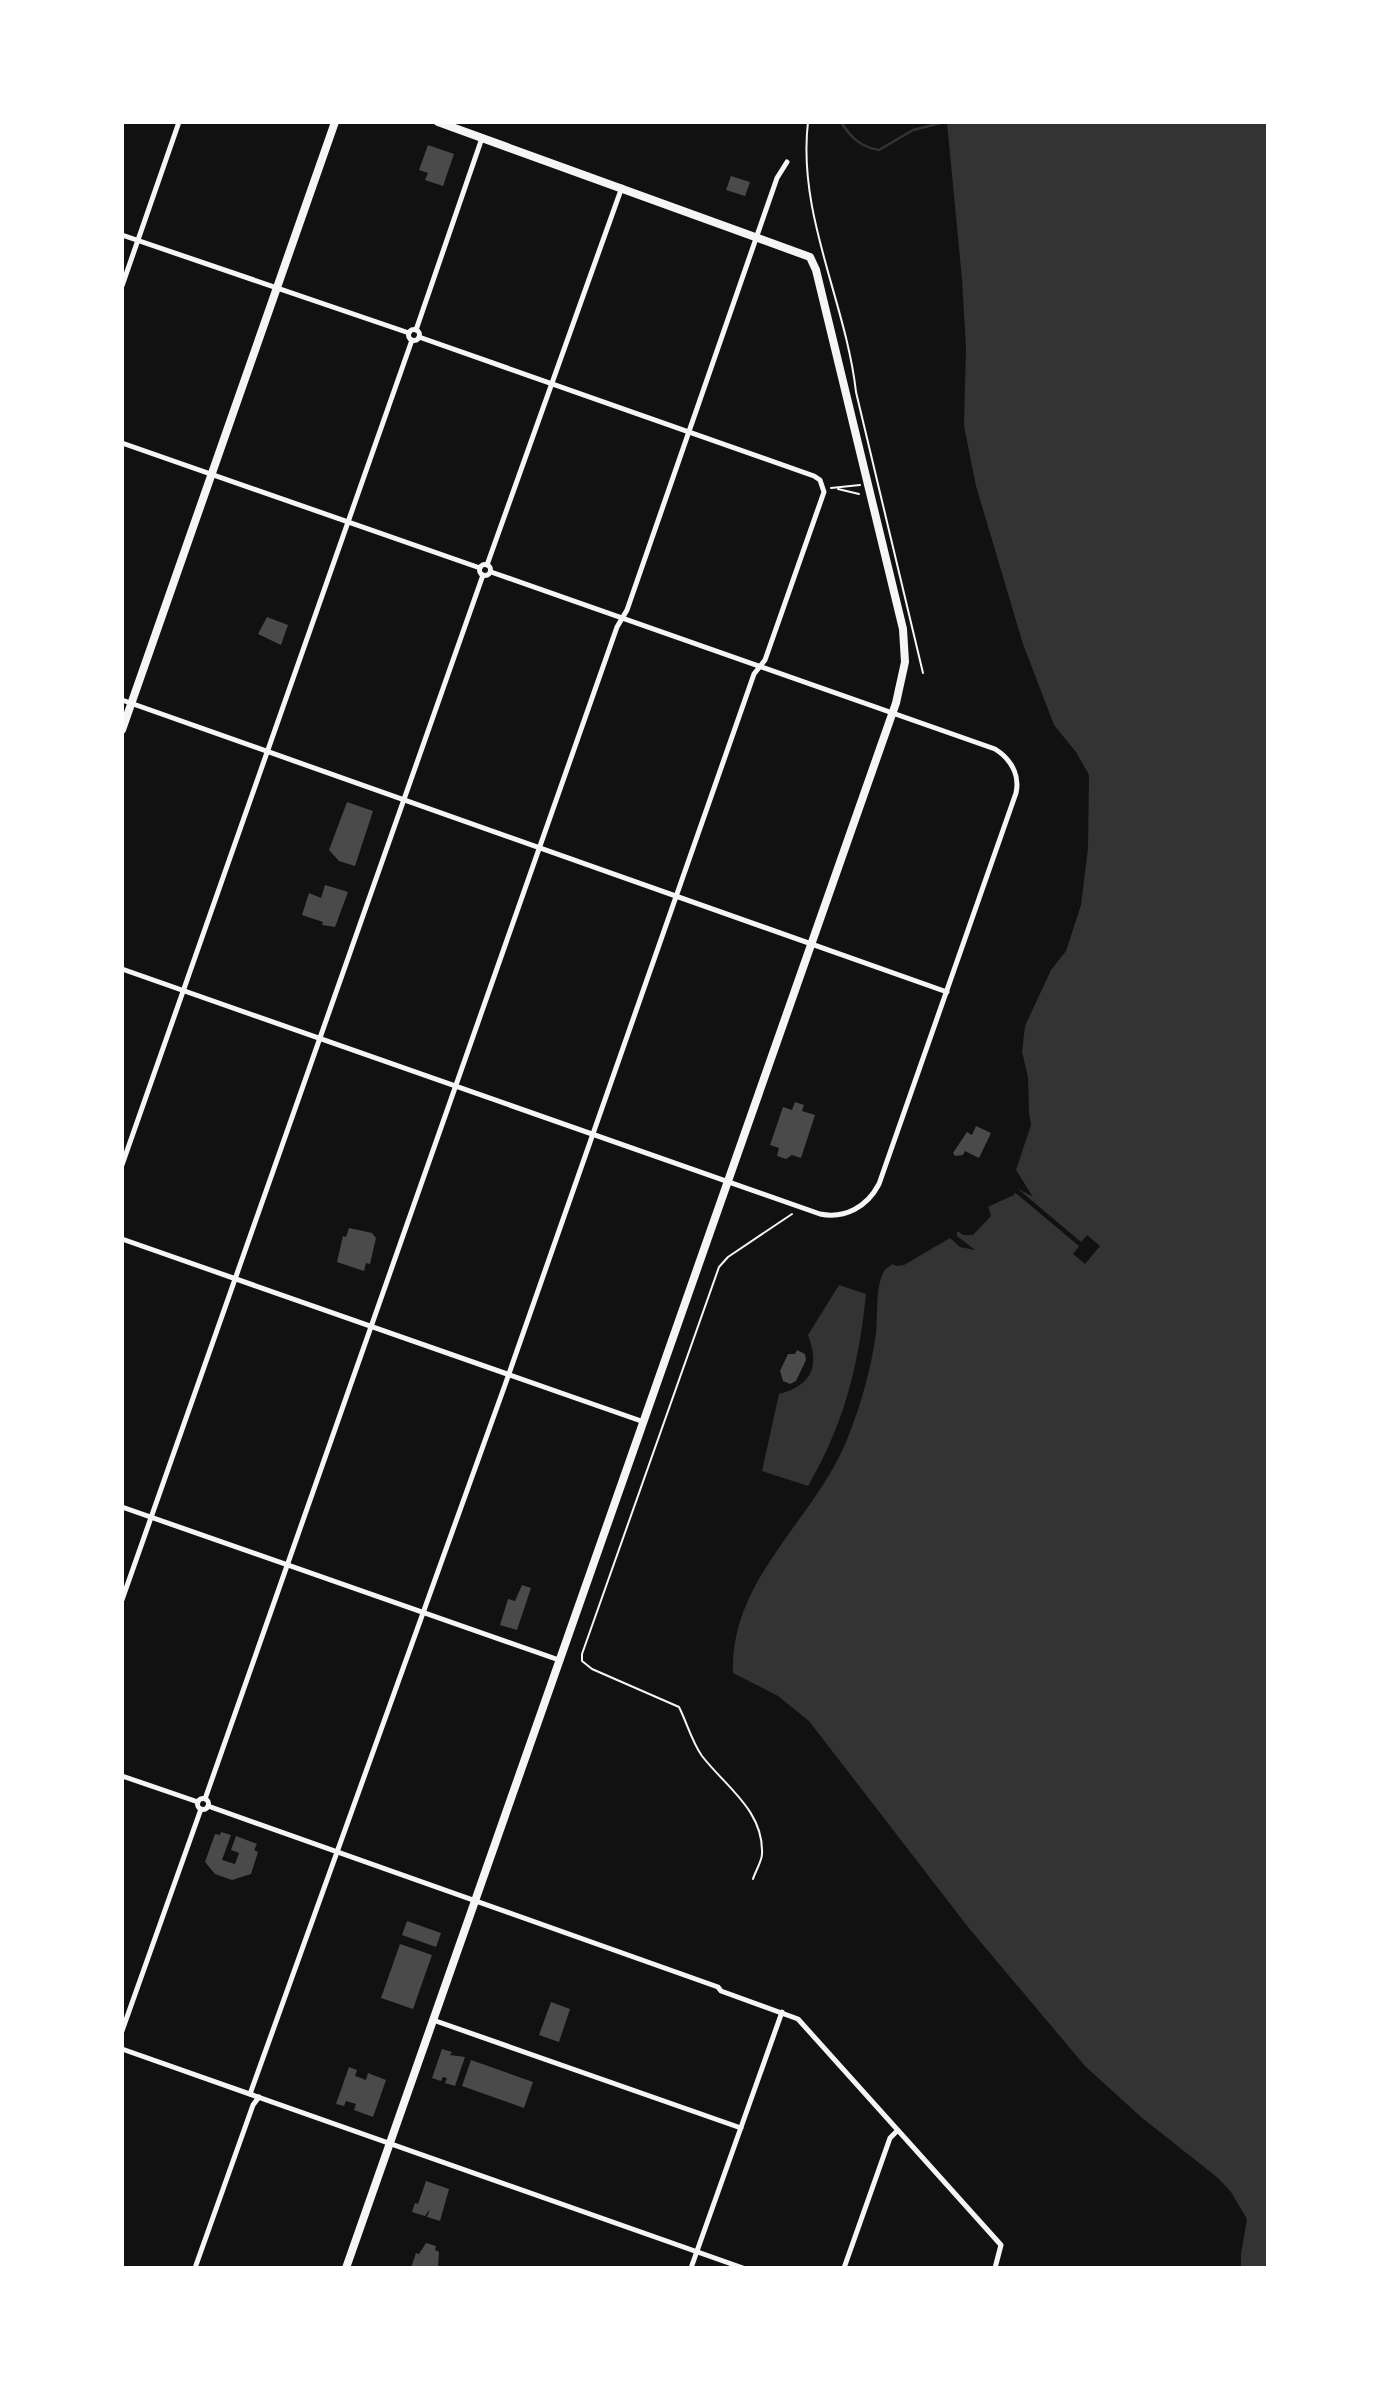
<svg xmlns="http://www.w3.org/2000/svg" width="1390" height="2390" font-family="Figtree,sans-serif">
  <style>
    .water { fill: #333 }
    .pier { fill: #111 }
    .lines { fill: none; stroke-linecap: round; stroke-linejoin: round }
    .stream { stroke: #333; stroke-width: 2.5 }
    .building { fill: #4a4a4a }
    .path { stroke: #f5f5f5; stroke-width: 2 }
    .minor { stroke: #f5f5f5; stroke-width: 5 }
    .secondary { stroke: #f5f5f5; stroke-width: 8 }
  </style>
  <rect width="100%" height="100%" fill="#111"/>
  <g class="water">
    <path d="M 947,123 L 1267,123 L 1267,2267 L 1241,2267 L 1241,2254 L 1247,2219 L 1231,2192 L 1218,2178 L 1141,2117 L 1085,2066 L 968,1927 L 809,1721 L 778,1696 L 733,1673 C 730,1575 819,1518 850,1432 C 862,1401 871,1368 876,1334 C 878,1315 875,1288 884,1271 C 894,1260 941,1240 957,1236 L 957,1232 L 965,1230 L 983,1209 L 1014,1195 L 1017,1187 L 1013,1177 L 1027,1125 L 1029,1107 L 1028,1077 L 1022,1052 L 1025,1026 L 1051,970 L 1066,951 L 1081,905 L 1088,848 L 1089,775 L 1076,752 L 1054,725 L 1023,644 L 976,486 L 964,426 L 966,348 L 962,279 Z"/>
    <path d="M 839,1285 L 866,1294 C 859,1364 844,1425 808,1486 L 762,1471 L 779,1394 C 812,1385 820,1367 808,1335 Z"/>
  </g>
  <g class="pier">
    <polygon points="1025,1087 1031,1125 1016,1170 1033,1197 1017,1188 1081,1242 1087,1235 1100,1246 1085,1264 1073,1254 1079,1246 1012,1190 1015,1185 1010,1178 1009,1165 1024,1124"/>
    <polygon points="987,1203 991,1216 973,1235 963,1235 955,1229 963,1227"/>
    <polygon points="952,1232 975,1250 960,1247 950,1238 904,1265 896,1266 889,1262 915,1251 928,1240"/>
  </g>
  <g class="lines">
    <path class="stream" d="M 841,122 C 851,138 861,147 879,150 L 913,130 L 945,122"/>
  </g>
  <g class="building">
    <polygon points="428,145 454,154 443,186 425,180 428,173 419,170"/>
    <polygon points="731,176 750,182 745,196 726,190"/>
    <polygon points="267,617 288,625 281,645 258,634"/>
    <polygon points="347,802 373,811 355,866 339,861 329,850"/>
    <polygon points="325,885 348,892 335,927 322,925 323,922 302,915 309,893 321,898"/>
    <polygon points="795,1102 804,1105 802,1111 815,1115 801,1158 792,1155 786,1159 777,1156 779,1148 770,1145 783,1107 792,1110"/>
    <polygon points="976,1126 991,1133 979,1158 965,1151 963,1155 955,1156 953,1153 967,1132 972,1135"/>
    <polygon points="349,1228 372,1233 376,1238 370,1264 366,1263 364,1271 337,1262 343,1236 346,1237"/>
    <polygon points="797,1350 805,1354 806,1360 796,1381 790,1384 783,1381 780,1371 788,1354 795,1354"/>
    <polygon points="522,1585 531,1588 517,1630 500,1625 508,1599 515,1601"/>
    <polygon points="221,1832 231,1835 222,1860 235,1864 239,1853 231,1850 236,1836 257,1844 254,1850 258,1852 251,1874 232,1880 215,1874 205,1862 215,1834 220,1835"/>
    <polygon points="407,1921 441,1933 436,1947 402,1935"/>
    <polygon points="400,1944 432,1955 413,2009 381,1998"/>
    <polygon points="551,2002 570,2009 559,2042 539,2035"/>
    <polygon points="442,2049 452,2052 450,2055 465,2057 455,2086 445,2083 447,2078 443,2077 441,2081 432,2078"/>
    <polygon points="471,2060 533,2082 524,2108 462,2086"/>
    <polygon points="349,2067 357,2070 355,2076 366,2080 368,2073 386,2080 373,2117 354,2110 356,2104 346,2101 344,2106 336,2104"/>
    <polygon points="426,2181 449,2189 440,2221 427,2217 430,2209 425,2216 412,2212 415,2203 418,2204"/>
    <polygon points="426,2243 436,2246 435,2250 439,2252 438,2268 411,2268 416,2253 419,2254"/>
  </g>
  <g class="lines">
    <g class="path">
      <path d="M 808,122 C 797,215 846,302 856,392 L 923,673"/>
      <polyline points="831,488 860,485"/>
      <polyline points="838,489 859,494"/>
      <path d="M 753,1879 C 755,1872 762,1861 762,1854 C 764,1811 726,1787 702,1756 C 692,1742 687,1723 679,1707 L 592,1669 L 582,1661 L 582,1654 L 719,1267 L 728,1257 L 792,1214"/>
    </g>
    <g class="minor">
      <polyline points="122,235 409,333"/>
      <polyline points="122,286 179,122"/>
      <circle cx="414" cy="335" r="5.5"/>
      <polyline points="416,330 482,138"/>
      <polyline points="122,443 480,568"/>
      <circle cx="485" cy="570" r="5.5"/>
      <polyline points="487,565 622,187"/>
      <polyline points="122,700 947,992"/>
      <path d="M 122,969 L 820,1214 C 845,1219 867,1207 879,1184 L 1016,793 C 1020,775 1011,759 995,749 L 491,572"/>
      <polyline points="122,1165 412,340"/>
      <polyline points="122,1239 644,1422"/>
      <polyline points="122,1507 559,1660"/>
      <polyline points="122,1600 483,575"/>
      <polyline points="122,1776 198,1802"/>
      <circle cx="203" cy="1804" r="5.5"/>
      <polyline points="205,1799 617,627 627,610 777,178 787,162"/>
      <polyline points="208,1806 718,1987 721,1991 798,2019 1001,2245 995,2268"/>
      <polyline points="433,2020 741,2128"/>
      <polyline points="122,2031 201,1809"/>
      <polyline points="122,2049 743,2268"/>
      <polyline points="250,2094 505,1385 754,674 765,660 824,492 820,480 814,476 419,337"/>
      <polyline points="195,2268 253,2105 259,2097"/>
      <polyline points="691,2268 782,2012"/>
      <polyline points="844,2268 890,2138 897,2131"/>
    </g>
    <g class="secondary">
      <polyline points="122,730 335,122"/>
      <polyline points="346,2268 896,703 905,662 903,629 816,270 810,257 438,122"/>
    </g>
  </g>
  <rect width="1390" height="2390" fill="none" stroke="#ffffff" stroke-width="248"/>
</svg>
